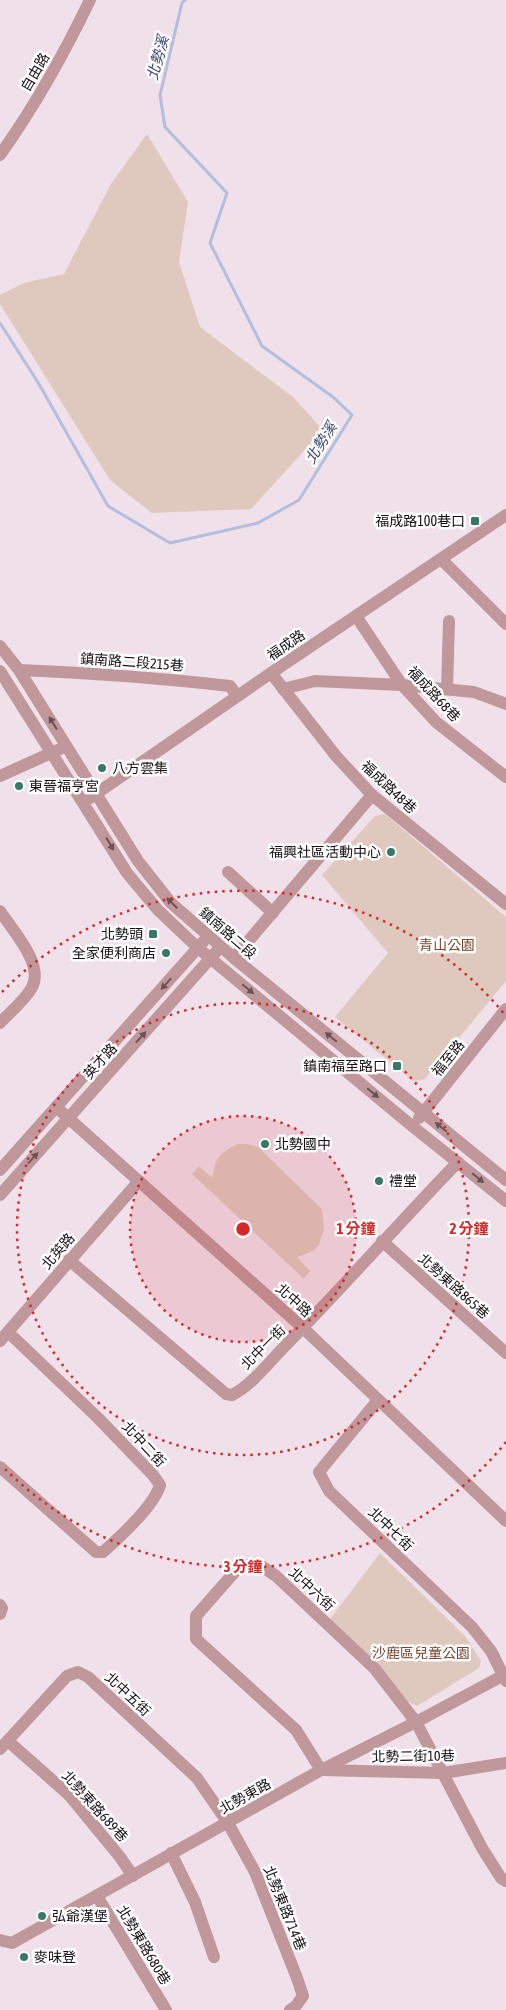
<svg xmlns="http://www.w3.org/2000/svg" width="506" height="2010" font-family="'Asap Condensed','Noto Sans TC',sans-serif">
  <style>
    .green { fill: #dfc8bd }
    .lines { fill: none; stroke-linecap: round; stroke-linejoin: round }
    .stream { stroke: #b3bde0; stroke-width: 3 }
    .minor { stroke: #c0979a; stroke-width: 12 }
    .oneway { fill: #6a5256 }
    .ring { fill: none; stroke: #d62828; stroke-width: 2.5; stroke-dasharray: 2.5 5 }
    .poi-dot { fill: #387866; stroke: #fff; stroke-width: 2 }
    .labels { text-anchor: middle; stroke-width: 5; stroke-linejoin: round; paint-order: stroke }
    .street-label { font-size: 14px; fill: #140e12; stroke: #fff }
    .poi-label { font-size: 14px; fill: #140e12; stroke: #fff; text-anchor: start }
    .park-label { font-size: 14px; fill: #7a462d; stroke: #fff }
    .water-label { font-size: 15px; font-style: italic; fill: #3b4675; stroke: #fff }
    .centre { fill: #d62828; stroke: #fff; stroke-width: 2.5 }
    .ring-label { font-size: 15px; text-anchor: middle; font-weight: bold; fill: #d62828; stroke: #fff; stroke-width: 5; stroke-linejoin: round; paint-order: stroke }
  </style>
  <rect width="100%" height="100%" fill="#f0e0ea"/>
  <g class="green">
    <polygon points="147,134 188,202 179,262 200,327 293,397 323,430 251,509 152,513 110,480 0,304 0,295 24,283 64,274 111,184"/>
    <polygon points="385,814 506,917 506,981 425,1079 413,1081 335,1017 388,953 322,875 375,816"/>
    <path d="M 237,1144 L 247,1144 L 258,1147 L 322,1209 L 324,1229 L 319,1245 L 313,1251 L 297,1257 L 310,1271 L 304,1279 L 192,1174 L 199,1166 L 212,1178 C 217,1155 217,1156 237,1144 Z"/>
    <polygon points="380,1553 465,1636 481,1661 479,1668 417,1706 404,1700 330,1619"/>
  </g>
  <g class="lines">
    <polyline class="stream" points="0,323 39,384 108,506 170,543 258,523 299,500 352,415 333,397 262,346 210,243 227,193 165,127 160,95 182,3 185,0"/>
    <g class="minor">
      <path d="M 0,155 C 35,106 64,54 90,0"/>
      <polyline points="442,560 506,624"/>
      <polyline points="356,616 402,685 436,722 506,777"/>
      <polyline points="0,646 19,670 138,861 171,903 234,958 506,1180"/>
      <path d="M 19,670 C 90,673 160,678 230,686 L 237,696"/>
      <polyline points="0,671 127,873 158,910 198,948 412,1126 506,1201"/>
      <polyline points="271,673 336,756 372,795 506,904"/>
      <polyline points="283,689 315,681 402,685 474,692 506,704"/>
      <polyline points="447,689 449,621"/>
      <polyline points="0,776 60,749"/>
      <polyline points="90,798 271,673 506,515"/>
      <polyline points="228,872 273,913"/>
      <path d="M 0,911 C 13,931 46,966 31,989 C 24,1001 10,1012 0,1023"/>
      <polyline points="234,958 372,795"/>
      <polyline points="56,1107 303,1328 506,1521"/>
      <polyline points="419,1118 506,1009"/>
      <polyline points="0,1170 203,942"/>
      <polyline points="0,1195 216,952"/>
      <polyline points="382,1241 506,1353"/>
      <path d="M 69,1260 L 226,1394 L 232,1395 C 251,1386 270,1361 285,1346 C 344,1286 399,1223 458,1162"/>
      <polyline points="0,1341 139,1181"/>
      <polyline points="378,1400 319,1472 329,1491 472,1627 491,1651 506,1681"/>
      <path d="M 0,1467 L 96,1552 L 103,1552 C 120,1537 154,1506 160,1485 L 153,1475 L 98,1418 L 8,1332"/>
      <polyline points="0,1605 2,1608 0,1614"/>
      <polyline points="8,1741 69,1795 120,1857 133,1876"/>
      <polyline points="0,1749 67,1676 78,1672 88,1677 197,1778 228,1823 255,1872 297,1978 303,1996 295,2007 290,2010"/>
      <polyline points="506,1763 443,1773 321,1770 296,1730 196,1639 196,1616 239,1567 257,1563 276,1576 375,1669 416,1722 482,1848 501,1878 506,1881"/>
      <polyline points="171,1853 195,1902 214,1957"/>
      <polyline points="97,1896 166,2010"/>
      <polyline points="0,1940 12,1943 321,1770 416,1722 506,1674"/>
    </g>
  </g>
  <defs><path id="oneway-solid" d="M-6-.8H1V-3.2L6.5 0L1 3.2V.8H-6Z" transform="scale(1.25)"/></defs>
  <g class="oneway">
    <use href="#oneway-solid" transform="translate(53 723) rotate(-122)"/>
    <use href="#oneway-solid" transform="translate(110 844) rotate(59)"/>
    <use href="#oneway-solid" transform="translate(172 903) rotate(-135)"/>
    <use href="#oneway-solid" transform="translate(166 984) rotate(132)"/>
    <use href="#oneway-solid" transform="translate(248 989) rotate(40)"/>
    <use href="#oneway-solid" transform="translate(141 1037) rotate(-48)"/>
    <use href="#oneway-solid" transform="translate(331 1037) rotate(-141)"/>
    <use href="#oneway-solid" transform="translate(373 1093) rotate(40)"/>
    <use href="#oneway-solid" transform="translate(441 1127) rotate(-141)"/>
    <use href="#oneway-solid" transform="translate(33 1158) rotate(-48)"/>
    <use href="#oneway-solid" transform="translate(478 1178) rotate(39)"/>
  </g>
  <circle cx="243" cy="1229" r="113" fill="#d62828" fill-opacity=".12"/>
  <g class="ring">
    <circle cx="243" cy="1229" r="113"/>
    <circle cx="243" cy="1229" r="226"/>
    <path d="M506 1442A338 338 0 0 1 2 1466M2 992A338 338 0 0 1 506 1016"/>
  </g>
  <g class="poi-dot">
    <rect x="470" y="516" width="10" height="10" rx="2.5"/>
    <circle cx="102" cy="768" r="5"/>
    <circle cx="19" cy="786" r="5"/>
    <circle cx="391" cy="852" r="5"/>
    <rect x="148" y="929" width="10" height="10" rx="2.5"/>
    <circle cx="166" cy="953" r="5"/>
    <rect x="392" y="1061" width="10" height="10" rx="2.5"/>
    <circle cx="265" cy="1144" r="5"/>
    <circle cx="379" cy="1181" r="5"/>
    <circle cx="42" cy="1916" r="5"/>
    <circle cx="24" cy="1957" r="5"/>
  </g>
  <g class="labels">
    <g class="street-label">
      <text transform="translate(35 72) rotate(-60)" y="5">自由路</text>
      <text transform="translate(286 645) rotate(-34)" y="5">福成路</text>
      <text transform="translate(132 662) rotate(4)" y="5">鎮南路二段215巷</text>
      <text transform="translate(434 694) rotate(47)" y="5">福成路68巷</text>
      <text transform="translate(389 787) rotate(43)" y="5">福成路48巷</text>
      <text transform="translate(228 933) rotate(41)" y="5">鎮南路二段</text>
      <text transform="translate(448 1058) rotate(-51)" y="5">福至路</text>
      <text transform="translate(100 1061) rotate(-48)" y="5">英才路</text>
      <text transform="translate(58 1251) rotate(-49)" y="5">北英路</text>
      <text transform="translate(454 1286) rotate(42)" y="5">北勢東路865巷</text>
      <text transform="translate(294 1300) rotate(42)" y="5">北中路</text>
      <text transform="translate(263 1347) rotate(-45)" y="5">北中一街</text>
      <text transform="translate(144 1444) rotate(47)" y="5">北中二街</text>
      <text transform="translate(391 1529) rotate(44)" y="5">北中七街</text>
      <text transform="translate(312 1589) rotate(43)" y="5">北中六街</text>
      <text transform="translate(128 1694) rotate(43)" y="5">北中五街</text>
      <text transform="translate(413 1756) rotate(-1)" y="5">北勢二街10巷</text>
      <text transform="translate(245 1796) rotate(-29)" y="5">北勢東路</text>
      <text transform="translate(95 1806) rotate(48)" y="5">北勢東路689巷</text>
      <text transform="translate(285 1908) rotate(68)" y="5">北勢東路714巷</text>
      <text transform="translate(144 1945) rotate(59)" y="5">北勢東路680巷</text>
    </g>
    <g class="poi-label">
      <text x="465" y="526" text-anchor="end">福成路100巷口</text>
      <text x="112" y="773">八方雲集</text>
      <text x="29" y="791">東晉福亨宮</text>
      <text x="381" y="857" text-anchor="end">福興社區活動中心</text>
      <text x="143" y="939" text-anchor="end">北勢頭</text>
      <text x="156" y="958" text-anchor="end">全家便利商店</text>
      <text x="387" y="1071" text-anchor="end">鎮南福至路口</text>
      <text x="275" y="1149">北勢國中</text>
      <text x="389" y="1186">禮堂</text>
      <text x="52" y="1921">弘爺漢堡</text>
      <text x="34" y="1962">麥味登</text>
    </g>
    <g class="park-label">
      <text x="447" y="950">青山公園</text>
      <text x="421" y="1658">沙鹿區兒童公園</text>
    </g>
    <g class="water-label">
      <text transform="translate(158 58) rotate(-75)" y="5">北勢溪</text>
      <text transform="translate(321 443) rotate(-58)" y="5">北勢溪</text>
    </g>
  </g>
  <circle cx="243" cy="1229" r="8" class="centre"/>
  <g class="ring-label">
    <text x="356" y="1234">1 分鐘</text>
    <text x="469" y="1234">2 分鐘</text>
    <text x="243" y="1572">3 分鐘</text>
  </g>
</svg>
